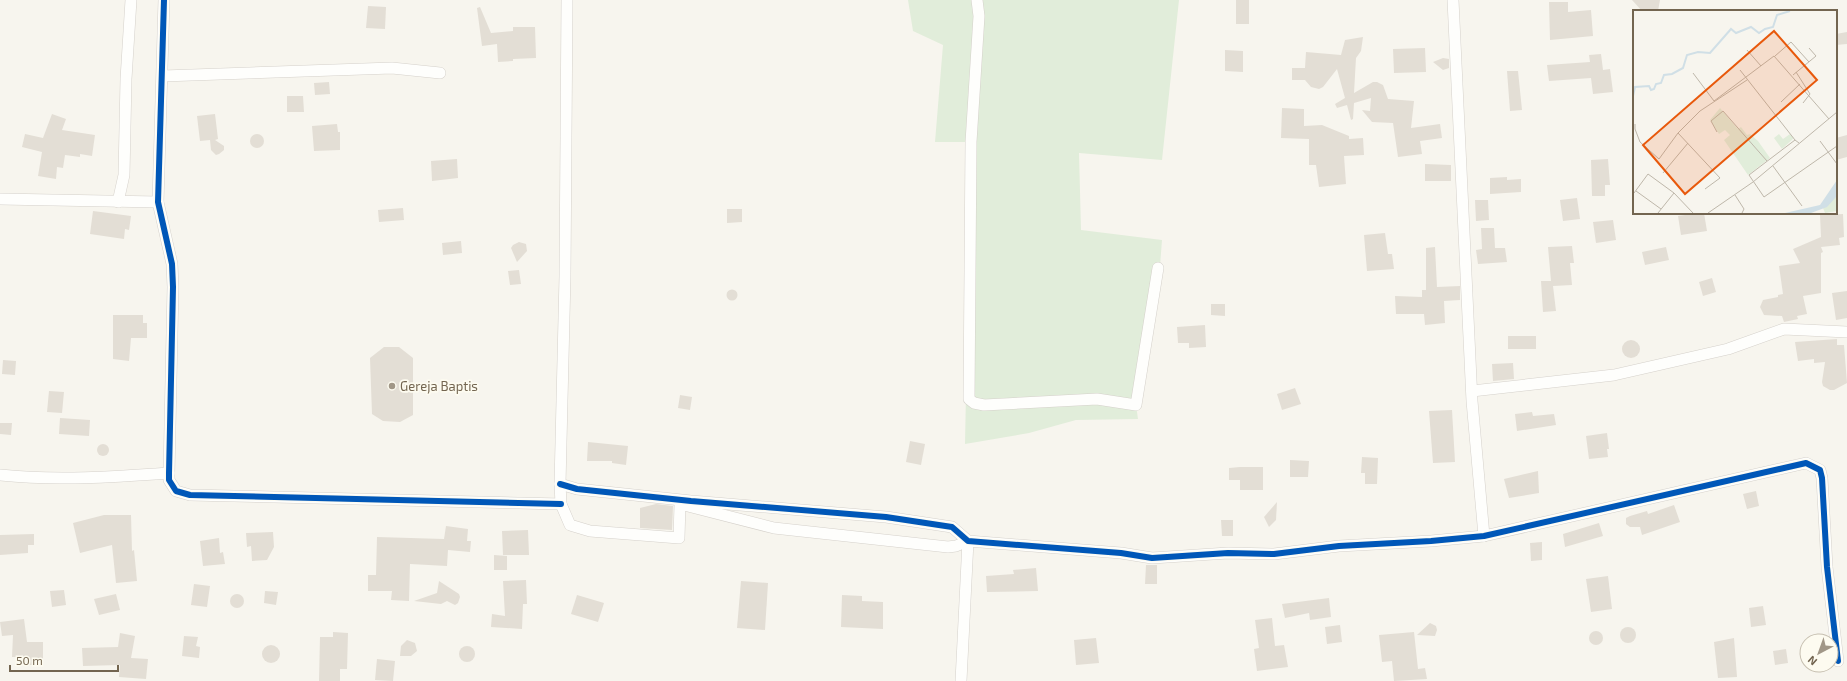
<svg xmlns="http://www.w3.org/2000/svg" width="1847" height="681" font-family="'Exo 2',sans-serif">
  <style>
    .green { fill: #e1edda }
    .building { fill: #e3ded5 }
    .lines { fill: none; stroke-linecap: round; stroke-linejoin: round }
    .minor-casing { stroke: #d5d1cb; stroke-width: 12 }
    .minor { stroke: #fefefc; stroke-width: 11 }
    .cycleway-casing { stroke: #fdfbf0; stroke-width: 8 }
    .cycleway { stroke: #0057b8; stroke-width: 6 }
    .poi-dot { fill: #a19787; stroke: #fdfbf0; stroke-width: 1.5 }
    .labels { text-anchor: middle; stroke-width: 3.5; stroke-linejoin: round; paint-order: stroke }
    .poi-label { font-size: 13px; fill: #736550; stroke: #fdfbf0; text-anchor: start }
    .inset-river { fill: none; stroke: #d0dfe6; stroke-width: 2 }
    .inset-road { fill: none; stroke: #beb7aa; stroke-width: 1 }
    .view { fill: #e8590c; fill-opacity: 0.15; stroke: #e8590c; stroke-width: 2 }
    .inset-edge { fill: none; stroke: #736550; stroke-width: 2 }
  </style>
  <rect width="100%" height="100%" fill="#f7f5ee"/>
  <polygon class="green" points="908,0 1179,0 1162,160 1079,153 1081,230 1162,240 1160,266 1136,405 1138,419 1076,420 1029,433 965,444 971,142 935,142 943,45 913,31"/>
  <g class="building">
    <rect x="1236" y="0" width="13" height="24"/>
    <polygon points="1632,0 1660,0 1658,11 1642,11"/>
    <polygon points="1549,2 1568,2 1568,12 1591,10 1593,36 1550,40"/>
    <polygon points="368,6 386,7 385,29 366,28"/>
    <polygon points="480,7 491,33 513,31 513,27 535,27 536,58 513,59 513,61 498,62 497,44 482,46 477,8"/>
    <polygon points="1847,32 1847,44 1836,45 1836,34"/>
    <polygon points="1363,37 1361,51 1356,58 1354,93 1373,82 1377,82 1383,85 1388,99 1414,101 1411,128 1440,124 1442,138 1420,141 1422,154 1398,157 1393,123 1372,122 1362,110 1370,111 1371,98 1354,103 1353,119 1351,120 1347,105 1337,108 1335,104 1345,98 1337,69 1323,87 1319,89 1311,87 1305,80 1292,80 1292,68 1305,68 1306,52 1341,55 1345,40"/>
    <polygon points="1425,48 1426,72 1394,73 1393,49"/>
    <polygon points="1225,50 1243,51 1243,72 1225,71"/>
    <polygon points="1601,54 1603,70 1610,69 1613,92 1593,94 1591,78 1549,81 1547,65 1590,62 1589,55"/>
    <polygon points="1443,58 1449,59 1449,68 1443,70 1433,62"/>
    <polygon points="1507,71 1518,71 1522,110 1510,111"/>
    <polygon points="329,82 330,94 315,95 314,83"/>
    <polygon points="287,96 303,96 304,112 287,112"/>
    <polygon points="1282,108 1304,109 1304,126 1322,125 1349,136 1349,139 1363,138 1364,155 1344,156 1346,184 1319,187 1316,165 1309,165 1309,139 1281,138"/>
    <polygon points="52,114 66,119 62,130 95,135 92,156 80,154 80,157 65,155 63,168 57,167 56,179 38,176 42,152 22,147 25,134 43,138"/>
    <polygon points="215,114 218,139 215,140 224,146 224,150 219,154 216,155 211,150 210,140 200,141 197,116"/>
    <polygon points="337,124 338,132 340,132 340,150 314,151 312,126"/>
    <circle cx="257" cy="141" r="7"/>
    <polygon points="1847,135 1847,157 1836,160 1836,138"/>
    <polygon points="457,159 458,178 432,181 431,161"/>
    <polygon points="1608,159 1610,185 1605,185 1605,196 1592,196 1591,160"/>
    <polygon points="1425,164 1451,165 1451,181 1425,181"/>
    <polygon points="1507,177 1507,180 1521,179 1521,192 1490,194 1490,178"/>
    <polygon points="1577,198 1580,219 1563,221 1560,200"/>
    <polygon points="1475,200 1488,200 1489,220 1476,221"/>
    <polygon points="403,208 404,220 379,222 378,210"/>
    <polygon points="727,209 742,209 742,222 727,223"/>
    <polygon points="93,211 131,216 129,230 125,229 124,239 90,234"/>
    <polygon points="1699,213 1704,213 1707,231 1681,235 1678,216"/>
    <polygon points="1843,214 1844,237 1839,238 1840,245 1821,247 1823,252 1821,253 1821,293 1803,296 1807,314 1797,316 1798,319 1784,322 1782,316 1764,315 1760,307 1763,300 1778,297 1778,295 1783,294 1779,266 1800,263 1793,249 1821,237 1820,215"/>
    <polygon points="1613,220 1616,240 1596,243 1593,222"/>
    <polygon points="1481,228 1494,228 1495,248 1505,248 1507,262 1478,264 1476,250 1482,249"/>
    <polygon points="1385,233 1388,254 1392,254 1394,269 1367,271 1364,235"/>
    <polygon points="461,241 462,253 443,255 442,243"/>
    <polygon points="519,242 526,244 527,251 517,262 511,248 513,245"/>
    <polygon points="1572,246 1574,263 1570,263 1572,285 1553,286 1556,311 1543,312 1541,281 1551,281 1548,247"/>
    <polygon points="1435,247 1437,287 1460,286 1460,300 1444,301 1445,323 1425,325 1424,314 1396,314 1395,296 1422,297 1422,290 1426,290 1426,248"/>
    <polygon points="1666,247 1669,260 1645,265 1642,252"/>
    <polygon points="519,270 521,284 510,285 508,271"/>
    <polygon points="1712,278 1716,292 1703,296 1699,282"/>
    <circle cx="732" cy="295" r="5.5"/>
    <polygon points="1847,291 1847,318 1836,320 1832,293"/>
    <polygon points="1211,304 1225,304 1225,316 1211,315"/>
    <polygon points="113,315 143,315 143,323 147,323 147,338 131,338 129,361 113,359"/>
    <polygon points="1205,325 1206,347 1189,348 1189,343 1178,343 1177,327"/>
    <rect x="1508" y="336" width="28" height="13"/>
    <polygon points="1837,339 1837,345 1844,345 1847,383 1834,390 1830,390 1823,386 1822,382 1825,362 1814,363 1814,359 1798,361 1795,342"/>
    <circle cx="1631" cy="349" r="9"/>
    <polygon points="384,347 399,347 413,358 413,415 400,422 383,421 372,414 370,358"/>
    <polygon points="3,360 16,361 15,375 2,374"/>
    <polygon points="1513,363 1514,379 1493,381 1492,364"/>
    <polygon points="1295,388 1301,404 1282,410 1277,394"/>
    <polygon points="49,391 64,392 62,413 47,412"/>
    <polygon points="680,395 692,397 690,410 678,408"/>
    <polygon points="1452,410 1455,462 1433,463 1429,411"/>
    <polygon points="1532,412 1533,416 1554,414 1556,425 1517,431 1515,414"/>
    <polygon points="60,418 90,420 89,436 59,434"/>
    <polygon points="0,423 12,423 11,435 0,434"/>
    <polygon points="1607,433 1609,449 1607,449 1608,457 1589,459 1586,436"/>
    <polygon points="910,441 925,444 921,465 906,462"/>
    <polygon points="588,442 628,446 626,465 612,463 612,461 587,461"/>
    <circle cx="103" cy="450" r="6"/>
    <polygon points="1362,457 1378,458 1377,484 1365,484 1365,473 1361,473"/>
    <polygon points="1290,460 1309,461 1308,477 1290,477"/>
    <polygon points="1240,467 1263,467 1263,490 1240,490 1240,480 1229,480 1229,468"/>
    <polygon points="1538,471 1539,493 1509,498 1504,479"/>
    <polygon points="1756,491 1759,506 1747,509 1743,494"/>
    <polygon points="1277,502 1276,520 1269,527 1264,517"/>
    <polygon points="656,504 673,506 672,530 640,528 640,508"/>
    <polygon points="1674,505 1680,522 1642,535 1640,527 1630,527 1626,524 1626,518 1630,516 1647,511 1648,514"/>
    <polygon points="104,515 131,515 132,551 134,550 137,581 116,583 112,545 80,553 73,523"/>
    <polygon points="1221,520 1233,520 1233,536 1222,536"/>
    <polygon points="1599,523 1603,536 1565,547 1563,534"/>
    <polygon points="446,526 468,529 467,541 471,541 470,552 448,550 447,566 410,564 409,601 391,600 392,591 368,591 368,575 376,575 377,537 444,539"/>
    <polygon points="528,530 529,555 503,555 502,531"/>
    <polygon points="273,532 274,547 267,560 252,561 251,546 247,547 246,533"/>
    <polygon points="34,534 34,545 28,545 28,553 0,555 0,535"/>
    <polygon points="219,538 220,553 223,552 225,564 203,566 200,541"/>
    <polygon points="1542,542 1542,560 1531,561 1530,543"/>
    <polygon points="494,555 507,556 507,570 494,570"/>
    <polygon points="1146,565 1157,565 1157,584 1145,584"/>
    <polygon points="1036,568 1038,591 987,592 986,576 1014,574 1013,570"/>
    <polygon points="1608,576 1612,609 1591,612 1586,579"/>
    <polygon points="526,580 527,604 523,604 522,629 491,627 492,614 505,616 503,581"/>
    <polygon points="439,581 459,594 460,597 458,603 455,605 447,601 441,604 414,601 437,593"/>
    <polygon points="741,581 768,583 765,630 737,628"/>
    <polygon points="194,584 210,586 207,607 191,605"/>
    <polygon points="64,590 66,605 52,607 50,591"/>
    <polygon points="265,591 278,592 276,605 264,603"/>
    <polygon points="116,594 120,610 99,615 94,599"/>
    <circle cx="237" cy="601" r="7"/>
    <polygon points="577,595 604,603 598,622 571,614"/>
    <polygon points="842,595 862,596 862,601 883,602 883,629 841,627"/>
    <polygon points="1329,598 1331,617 1310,620 1309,613 1285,618 1282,604"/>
    <polygon points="1763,606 1766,625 1751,627 1749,608"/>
    <polygon points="1272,618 1275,646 1284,645 1288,667 1257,671 1254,649 1259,648 1255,620"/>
    <polygon points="24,619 27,642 43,642 43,665 29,665 29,657 12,657 13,635 2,636 0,622"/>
    <polygon points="1430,623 1436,626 1437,630 1435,636 1417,635"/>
    <polygon points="1340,625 1342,642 1327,644 1325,627"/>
    <circle cx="1628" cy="635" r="8"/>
    <circle cx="1596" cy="638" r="7"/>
    <polygon points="333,632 348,633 347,669 340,669 340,681 319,681 320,637 333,637"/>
    <polygon points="1414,632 1418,669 1425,668 1427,679 1394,681 1392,661 1382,662 1379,635"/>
    <polygon points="120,633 135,636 131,658 148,659 146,679 119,677 120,665 83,666 82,648 118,647"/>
    <polygon points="184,636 198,637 196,646 200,647 199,658 182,656"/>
    <polygon points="1096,638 1099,663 1076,665 1074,640"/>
    <polygon points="1734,638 1737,677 1718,678 1714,642"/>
    <polygon points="407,640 415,643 417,651 411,656 400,656 401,646"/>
    <circle cx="271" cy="654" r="9"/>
    <circle cx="467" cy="654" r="8"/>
    <polygon points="1786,649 1788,663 1775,665 1773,651"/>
    <polygon points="377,659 395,661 393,681 375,680"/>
  </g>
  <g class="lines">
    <defs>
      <g id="minor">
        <polyline points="164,0 158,202 172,264 173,287 169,473 169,480 176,491 190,495 561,504"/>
        <polyline points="567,0 565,276 560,484 561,504 570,525 590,531 679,538 680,504 774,528 948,547 956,546 968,541 961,681"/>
        <polyline points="977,0 979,16 971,142 969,399 974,403 984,405 1097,399 1136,405 1158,268"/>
        <polyline points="1453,0 1472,401 1484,536"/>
        <polyline points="163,76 392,68 440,73"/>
        <polyline points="0,199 158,202"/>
        <polyline points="118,202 124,175 126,79 131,0"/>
        <polyline points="1472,391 1614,375 1728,349 1784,329 1847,332"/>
        <path d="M 0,475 C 56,481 113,477 169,473"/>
        <polyline points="560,484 577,489 691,501 886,517 952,527 968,541 1121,553 1152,558 1228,553 1274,554 1339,546 1431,541 1484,536 1806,463 1820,470 1822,478 1827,567 1838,661"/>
      </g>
    </defs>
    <use href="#minor" class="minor-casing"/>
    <use href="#minor" class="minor"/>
    <defs>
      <g id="cycleway">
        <polyline points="164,0 158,202 172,264 173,287 169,473 169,480 176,491 190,495 561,504"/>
        <polyline points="560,484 577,489 691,501 886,517 952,527 968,541 1121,553 1152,558 1228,553 1274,554 1339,546 1431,541 1484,536 1806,463 1820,470 1822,478 1827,567 1838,661"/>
      </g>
    </defs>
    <use href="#cycleway" class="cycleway-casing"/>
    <use href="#cycleway" class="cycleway"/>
  </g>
  <circle class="poi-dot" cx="392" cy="386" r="4"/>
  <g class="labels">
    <g class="poi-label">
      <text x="400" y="391">Gereja Baptis</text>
    </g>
  </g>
  <g transform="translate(1633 10)">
    <rect width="204" height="204" fill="#f7f5ee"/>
    <path d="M 87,98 L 105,119 L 108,117 L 114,125 L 117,124 L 125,131 L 137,148 L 115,165 L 91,130 L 97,125 L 92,120 L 86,124 L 77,110 ZM 146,124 L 150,129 L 157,124 L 161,128 L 149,139 L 141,128 ZM 204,186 L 204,201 L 192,203 L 190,198 Z" fill="#e1edda"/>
    <path d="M 204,170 L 204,186 L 194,197 L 178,203 L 152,203 L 187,195 Z" fill="#d0dfe6"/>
    <path class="inset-river" d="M 0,86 L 2,77 L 16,76 L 18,80 L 21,79 L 23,74 L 28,73 L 31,65 L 39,64 L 50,58 L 54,45 L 65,42 L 77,43 L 98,19 L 103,23 L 118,17 L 126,23 L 132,19 L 140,17 L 144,5 L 157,1"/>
    <path class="inset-road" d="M 114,40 L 128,56M 142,46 L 158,32 L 176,52M 107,60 L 162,130M 163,62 L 177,84 L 170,93M 60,63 L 81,91 L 141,46 L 196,109M 160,65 L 183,46 L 176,38M 148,92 L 167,74M 2,114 L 2,119 L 7,132 L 26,149 L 45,123 L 67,101 L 114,70M 84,122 L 78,111 L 90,101 L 134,151M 45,123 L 87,168 L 72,179M 187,131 L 204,154M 166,133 L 162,130 L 116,165 L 131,187 L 204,136M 140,156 L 169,196M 30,163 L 55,133M 3,181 L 28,199M 1,183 L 15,164 L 41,183 L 60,203M 102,185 L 111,199 L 109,203M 25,203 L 41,183M 75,203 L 120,172 L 204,102"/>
    <path class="view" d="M 141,21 L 184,70 L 52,184 L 10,135 Z"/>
    <rect width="204" height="204" class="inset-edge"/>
  </g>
  <g transform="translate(1819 653) rotate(221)"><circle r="19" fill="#fdfbf0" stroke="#c6bfb0"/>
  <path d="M0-3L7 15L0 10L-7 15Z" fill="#a19787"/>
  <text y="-6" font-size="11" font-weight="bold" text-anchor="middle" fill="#736550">N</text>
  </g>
  <path d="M10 665v6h108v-6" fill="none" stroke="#736550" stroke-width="2"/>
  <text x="16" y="665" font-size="12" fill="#736550" stroke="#fdfbf0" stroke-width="3" paint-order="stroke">50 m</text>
</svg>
